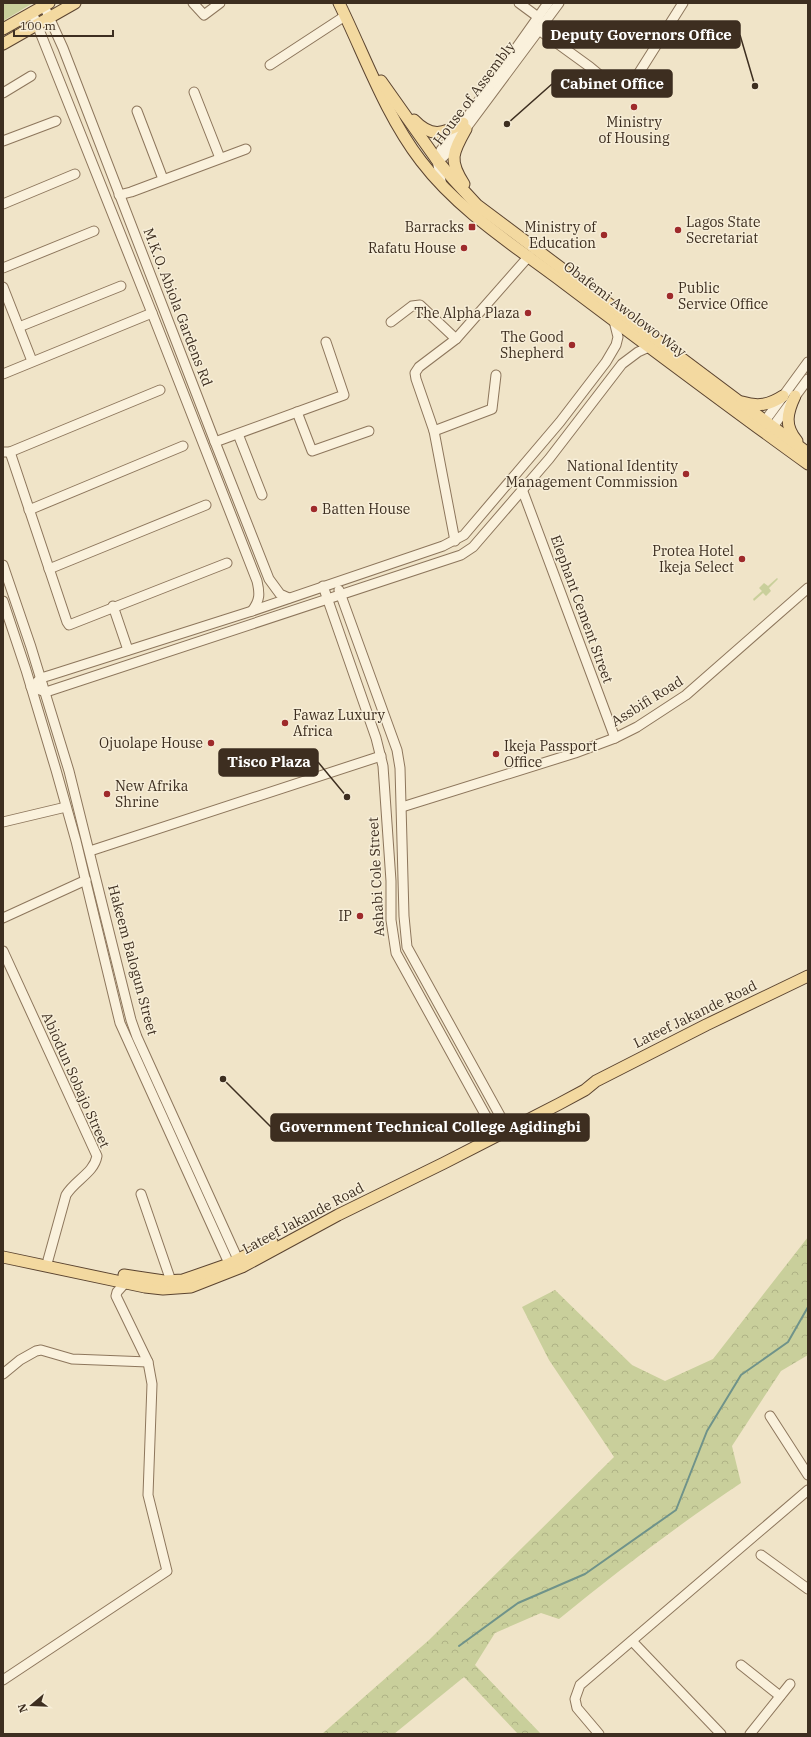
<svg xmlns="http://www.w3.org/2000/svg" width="811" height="1737" font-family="'IBM Plex Serif',serif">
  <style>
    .green { fill: #c9cf9b }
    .forest { fill: url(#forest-crowns) }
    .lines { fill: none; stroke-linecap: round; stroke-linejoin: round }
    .stream { stroke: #6f938a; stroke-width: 2 }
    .minor-casing { stroke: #8d765c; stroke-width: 11 }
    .major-casing { stroke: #5b4430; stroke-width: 13 }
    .minor { stroke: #faf1dc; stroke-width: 9 }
    .major { stroke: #f3d9a0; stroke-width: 11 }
    .poi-dot { fill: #9e2a2b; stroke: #f7eed8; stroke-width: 1.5 }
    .labels { text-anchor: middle; stroke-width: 3; stroke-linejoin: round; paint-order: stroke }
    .street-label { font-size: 14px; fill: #3d2e20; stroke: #f7eed8 }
    .poi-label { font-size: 14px; fill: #3d2e20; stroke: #f7eed8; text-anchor: end }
    .leader { fill: none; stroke: #3d2e20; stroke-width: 1.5 }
    .callout-dot { fill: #3d2e20; stroke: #f7eed8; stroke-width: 1.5 }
    .callout { fill: #3d2e20; stroke: #3d2e20; stroke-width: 1.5 }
    .callout-label { font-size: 15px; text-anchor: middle; font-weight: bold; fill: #fff }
  </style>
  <defs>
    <pattern id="forest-crowns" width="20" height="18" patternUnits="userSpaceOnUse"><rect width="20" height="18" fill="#c9cf9b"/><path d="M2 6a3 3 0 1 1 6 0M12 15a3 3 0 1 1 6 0" fill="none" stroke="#aeb285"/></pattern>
  </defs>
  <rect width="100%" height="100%" fill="#f0e4c8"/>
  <g class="green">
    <polygon points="3,3 33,3 3,21"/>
    <polygon points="777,578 778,579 769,588 771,591 766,596 763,593 754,601 753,599 762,591 759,588 764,583 768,586"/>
  </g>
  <path class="forest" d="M 808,1237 L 808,1355 L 781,1371 L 732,1446 L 741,1483 C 678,1525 618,1571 559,1619 L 541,1613 L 495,1633 L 475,1665 L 541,1734 L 518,1734 L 464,1677 L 394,1734 L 322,1734 L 429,1640 L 614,1457 L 549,1360 L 522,1307 L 555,1290 L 632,1365 L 665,1381 L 713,1359 Z"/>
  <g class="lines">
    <polyline class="stream" points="459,1646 518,1603 585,1574 676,1510 707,1431 741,1375 788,1342 808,1307"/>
    <defs>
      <g id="minor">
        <polyline points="193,3 204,15 220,3"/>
        <polyline points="519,3 538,17"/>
        <polyline points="44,6 63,48 215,442 269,579 280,594 289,598"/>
        <path d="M 32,12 L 152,313 L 257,581 C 260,594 260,600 252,611"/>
        <polyline points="539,30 590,67 619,91 623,91 630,87 683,3"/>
        <polyline points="270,65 345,16"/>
        <polyline points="194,92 220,158"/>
        <polyline points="3,93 31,76"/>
        <polyline points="137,111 163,179"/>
        <polyline points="3,141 56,121"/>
        <polyline points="436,160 443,157 449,151 559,3"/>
        <polyline points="442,186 437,160 441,150 463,123 548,3"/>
        <polyline points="119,195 131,192 246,149"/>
        <polyline points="3,204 75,174"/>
        <polyline points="3,268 94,231"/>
        <polyline points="3,287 32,361"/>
        <polyline points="391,322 412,306 420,305 456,339"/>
        <polyline points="19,327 121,286"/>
        <polyline points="3,374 152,313"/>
        <polyline points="297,412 312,451 369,431"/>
        <polyline points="762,425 808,362"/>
        <polyline points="434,431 492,409 496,375"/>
        <polyline points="769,432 808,379"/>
        <polyline points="238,434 262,495"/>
        <polyline points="215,442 344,395 326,342"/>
        <polyline points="3,452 10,452 160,390"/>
        <polyline points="10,452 67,622 69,625 227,563"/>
        <polyline points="522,489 615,738"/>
        <polyline points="29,510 183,446"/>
        <polyline points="455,541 434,431 416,379 415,373 419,367 456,339 529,256"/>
        <polyline points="3,565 31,647 69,771 131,1020 137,1037 240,1264"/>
        <polyline points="49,569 206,505"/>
        <polyline points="323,586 376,738 383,766 391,881 391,920 396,953 497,1136"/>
        <polyline points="339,590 397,750 400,768 404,916 407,947 508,1130"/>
        <polyline points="3,601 26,670 56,770 76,841 120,1023 232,1270"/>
        <polyline points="113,606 128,650"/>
        <polyline points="37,682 41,678 51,675 252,611 443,546 464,535 560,422 606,362 616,345 618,337 614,321"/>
        <polyline points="31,687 46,692 461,555 473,547 549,459 622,364 638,352 649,347"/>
        <polyline points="402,807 575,753 615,738 637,727 686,695 808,588"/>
        <polyline points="3,822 66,807"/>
        <polyline points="90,851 381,756"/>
        <polyline points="3,918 86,880"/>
        <path d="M 3,951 L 97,1156 C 94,1173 75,1180 66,1195 L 48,1260"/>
        <polyline points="141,1194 171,1281"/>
        <polyline points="3,1374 20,1360 36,1351 41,1350 72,1359 148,1362"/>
        <polyline points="770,1416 808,1475"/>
        <polyline points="761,1555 808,1589"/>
        <polyline points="632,1641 721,1734"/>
        <polyline points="741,1665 780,1696"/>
        <polyline points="3,1680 167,1571 148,1495 152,1384 148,1362 116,1296 117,1292 126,1282"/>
        <polyline points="599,1734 577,1708 575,1699 580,1685 808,1490"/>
        <polyline points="750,1734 790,1684"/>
      </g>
      <g id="major">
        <path d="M 339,3 C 365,56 385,114 421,161 C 459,211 515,246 564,283 C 645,344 726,405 808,464"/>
        <polyline points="3,29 49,3"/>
        <polyline points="3,44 75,3"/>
        <polyline points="381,81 437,160 453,179 477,205 808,453"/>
        <path d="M 414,120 C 431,138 443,134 463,123"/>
        <path d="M 464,184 C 448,160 453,152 466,129"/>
        <path d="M 795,396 C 787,413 784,426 797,441"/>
        <path d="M 742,402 C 758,407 769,405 783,396"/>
        <polyline points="3,1257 145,1287 163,1289 191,1287 242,1267 338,1215 444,1163 559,1104 585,1090 596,1081 706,1025 808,976"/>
        <polyline points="124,1275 164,1281 183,1280 229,1264 272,1242"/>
      </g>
    </defs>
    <use href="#minor" class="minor-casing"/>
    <use href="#major" class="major-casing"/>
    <use href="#minor" class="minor"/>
    <use href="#major" class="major"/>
  </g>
  <g class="poi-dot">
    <circle cx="634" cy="107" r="4"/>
    <rect x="468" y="223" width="8" height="8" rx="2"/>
    <circle cx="678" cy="230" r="4"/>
    <circle cx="604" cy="235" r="4"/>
    <circle cx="464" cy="248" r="4"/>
    <circle cx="670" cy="296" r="4"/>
    <circle cx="528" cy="313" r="4"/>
    <circle cx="572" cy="345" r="4"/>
    <circle cx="686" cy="474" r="4"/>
    <circle cx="314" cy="509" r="4"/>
    <circle cx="742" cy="559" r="4"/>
    <circle cx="285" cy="723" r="4"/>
    <circle cx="211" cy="743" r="4"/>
    <circle cx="496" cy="754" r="4"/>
    <circle cx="107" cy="794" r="4"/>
    <circle cx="360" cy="916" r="4"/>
  </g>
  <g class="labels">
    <g class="street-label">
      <text transform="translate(474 93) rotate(-53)" y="5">House of Assembly</text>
      <text transform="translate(178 307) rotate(69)" y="5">M.K.O. Abiola Gardens Rd</text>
      <text transform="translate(625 309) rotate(37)" y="5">Obafemi Awolowo Way</text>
      <text transform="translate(582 609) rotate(70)" y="5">Elephant Cement Street</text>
      <text transform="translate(647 701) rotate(-32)" y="5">Assbifi Road</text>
      <text transform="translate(376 877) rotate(-93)" y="5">Ashabi Cole Street</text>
      <text transform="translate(133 960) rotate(75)" y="5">Hakeem Balogun Street</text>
      <text transform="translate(695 1014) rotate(-26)" y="5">Lateef Jakande Road</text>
      <text transform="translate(76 1080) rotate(66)" y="5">Abiodun Sobajo Street</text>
      <text transform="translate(303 1218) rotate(-28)" y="5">Lateef Jakande Road</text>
    </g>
    <g class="poi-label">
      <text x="634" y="127" text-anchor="middle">Ministry<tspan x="634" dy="16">of Housing</tspan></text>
      <text x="686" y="227" text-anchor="start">Lagos State<tspan x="686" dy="16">Secretariat</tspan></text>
      <text x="464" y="232">Barracks</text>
      <text x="596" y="232">Ministry of<tspan x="596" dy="16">Education</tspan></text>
      <text x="456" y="253">Rafatu House</text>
      <text x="678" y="293" text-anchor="start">Public<tspan x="678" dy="16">Service Office</tspan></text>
      <text x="520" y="318">The Alpha Plaza</text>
      <text x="564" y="342">The Good<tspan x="564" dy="16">Shepherd</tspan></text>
      <text x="678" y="471">National Identity<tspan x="678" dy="16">Management Commission</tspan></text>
      <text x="322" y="514" text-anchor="start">Batten House</text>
      <text x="734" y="556">Protea Hotel<tspan x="734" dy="16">Ikeja Select</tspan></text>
      <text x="293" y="720" text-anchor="start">Fawaz Luxury<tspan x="293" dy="16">Africa</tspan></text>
      <text x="203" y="748">Ojuolape House</text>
      <text x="504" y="751" text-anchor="start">Ikeja Passport<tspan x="504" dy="16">Office</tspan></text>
      <text x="115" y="791" text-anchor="start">New Afrika<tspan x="115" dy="16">Shrine</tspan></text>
      <text x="352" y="921">IP</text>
    </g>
  </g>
  <path class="leader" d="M755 86L740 35M507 124L552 84M347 797L318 762M223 1079L271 1127"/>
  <g class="callout-dot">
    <circle cx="755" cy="86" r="4"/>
    <circle cx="507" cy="124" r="4"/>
    <circle cx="347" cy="797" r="4"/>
    <circle cx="223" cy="1079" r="4"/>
  </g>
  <g class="callout">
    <rect x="543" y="21" width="197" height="27" rx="4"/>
    <rect x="552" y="70" width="120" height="27" rx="4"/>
    <rect x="219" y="749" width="99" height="27" rx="4"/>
    <rect x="271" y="1114" width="318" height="27" rx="4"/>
  </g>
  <g class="callout-label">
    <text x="641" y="40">Deputy Governors Office</text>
    <text x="612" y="89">Cabinet Office</text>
    <text x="269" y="767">Tisco Plaza</text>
    <text x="430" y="1132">Government Technical College Agidingbi</text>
  </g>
  <rect width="811" height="1737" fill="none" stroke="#3d2e20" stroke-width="8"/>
  <g transform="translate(32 1705) rotate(251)" stroke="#f7eed8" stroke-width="3" paint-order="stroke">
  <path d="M0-3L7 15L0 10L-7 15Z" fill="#3d2e20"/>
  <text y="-6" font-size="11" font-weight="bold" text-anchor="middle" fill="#3d2e20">N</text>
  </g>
  <path d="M14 30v6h99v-6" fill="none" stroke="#3d2e20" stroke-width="2"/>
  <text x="20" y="30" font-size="12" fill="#3d2e20" stroke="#f7eed8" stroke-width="3" paint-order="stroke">100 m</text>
</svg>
